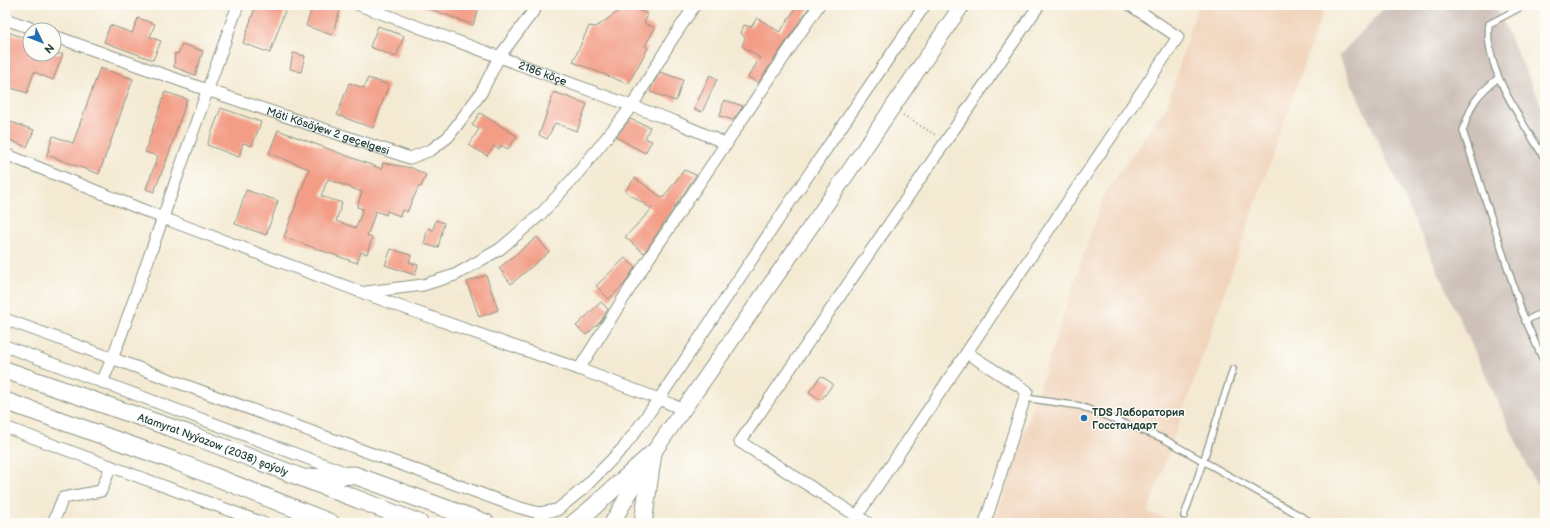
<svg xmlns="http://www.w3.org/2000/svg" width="1550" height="528" font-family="'Balsamiq Sans',sans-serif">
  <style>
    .built { fill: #f1d5bd }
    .industrial { fill: #cec1ba }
    .building { fill: #f39d86; fill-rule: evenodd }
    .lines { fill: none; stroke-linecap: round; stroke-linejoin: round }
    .lane-casing { stroke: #8a9484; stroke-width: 8 }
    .street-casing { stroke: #8a9484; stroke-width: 13 }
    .secondary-casing { stroke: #8a9484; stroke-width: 17 }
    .primary-casing { stroke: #8a9484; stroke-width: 19 }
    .path { stroke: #8a9484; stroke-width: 2; stroke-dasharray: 1 3; stroke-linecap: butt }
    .lane { stroke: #fff; stroke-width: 5.5 }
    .street { stroke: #fff; stroke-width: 11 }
    .secondary { stroke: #fff; stroke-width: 15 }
    .primary { stroke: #fff; stroke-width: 17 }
    .poi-dot { fill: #1f6fb2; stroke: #fdfcf7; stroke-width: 1.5 }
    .labels { text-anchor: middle; stroke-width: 3; stroke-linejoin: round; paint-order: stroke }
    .street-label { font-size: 11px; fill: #1f3d34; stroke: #fdfcf7 }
    .poi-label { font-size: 11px; font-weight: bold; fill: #1f3d34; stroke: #fdfcf7; text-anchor: start }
  </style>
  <rect width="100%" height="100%" fill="#fdfcf7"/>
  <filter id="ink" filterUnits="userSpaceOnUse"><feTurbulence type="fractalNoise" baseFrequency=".025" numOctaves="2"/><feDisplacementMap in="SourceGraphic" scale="8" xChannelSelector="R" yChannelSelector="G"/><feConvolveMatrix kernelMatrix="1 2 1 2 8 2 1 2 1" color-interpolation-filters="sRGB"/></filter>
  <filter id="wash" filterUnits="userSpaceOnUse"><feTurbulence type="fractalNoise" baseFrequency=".012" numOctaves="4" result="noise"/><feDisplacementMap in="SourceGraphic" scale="16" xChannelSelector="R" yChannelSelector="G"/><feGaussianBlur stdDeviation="0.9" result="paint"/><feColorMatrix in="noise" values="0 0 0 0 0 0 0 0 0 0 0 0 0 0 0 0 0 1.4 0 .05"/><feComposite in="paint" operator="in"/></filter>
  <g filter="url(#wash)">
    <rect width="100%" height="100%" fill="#f4ead3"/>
    <polygon class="built" points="1198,5 1325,5 1148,512 1178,523 994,523 1104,194 1167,106"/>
    <polygon class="industrial" points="1387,5 1495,5 1545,113 1545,481 1536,485 1339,56"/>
    <g id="blocks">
      <g class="building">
        <polygon points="256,5 287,5 270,53 243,43"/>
        <polygon points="313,5 324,5 340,10 332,35 306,26"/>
        <polygon points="422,5 480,5 473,25 422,6"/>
        <polygon points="608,5 629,5 648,15 644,23 655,28 645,46 648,48 628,84 573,62 589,26 596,27 619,11"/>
        <polygon points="798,5 811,5 758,83 748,77 760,58 742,46 745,38 741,33 744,25 751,27 757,18 780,32"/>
        <polygon points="138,18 155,24 150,37 161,41 153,60 104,42 110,25 132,33"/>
        <polygon points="378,26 404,36 396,57 370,47"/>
        <polygon points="5,31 30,40 30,54 63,54 53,80 34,72 27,93 5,86"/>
        <polygon points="182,44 203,51 195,75 174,67 175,53 178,54"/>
        <polygon points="293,53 305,56 301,72 290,69"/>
        <polygon points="100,68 133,79 99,174 47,155 53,136 73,143"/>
        <polygon points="660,72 683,80 676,101 650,92 653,84"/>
        <polygon points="710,75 717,79 702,112 694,109"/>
        <polygon points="368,78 389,85 373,128 337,115 349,83 364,88"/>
        <polygon points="165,92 187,99 167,159 154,192 146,189 158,156 145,152"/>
        <polygon points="554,92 587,104 577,131 555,123 547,139 539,135"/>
        <polygon points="724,100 743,106 733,120 720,116"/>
        <polygon points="221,108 261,122 252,146 243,143 239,157 207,145"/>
        <polygon points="480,113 517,136 508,149 501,145 499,149 494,146 487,156 469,145 479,129 472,125"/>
        <polygon points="630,119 650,127 645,138 652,141 645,153 616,137"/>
        <polygon points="5,120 34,130 27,147 5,138"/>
        <path d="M 278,130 L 382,169 L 383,163 L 412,168 L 426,175 L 421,187 L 419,186 L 407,212 L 402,210 L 400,216 L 387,211 L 386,215 L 376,211 L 367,236 L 372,238 L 367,254 L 361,252 L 357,263 L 284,237 L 309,169 L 269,153 ZM 328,179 L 362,192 L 357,207 L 363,209 L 356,228 L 336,221 L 342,203 L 321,196 Z"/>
        <polygon points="684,170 696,175 644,253 625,237 652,209 625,191 635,178 663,198"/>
        <polygon points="246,190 278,201 266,235 235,224"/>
        <polygon points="436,220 444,223 438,248 424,244 428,228 433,230"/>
        <polygon points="537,237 549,252 511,284 499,268"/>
        <polygon points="391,249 411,255 409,262 418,265 415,275 385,265"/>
        <polygon points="625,258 635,267 625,283 609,299 596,286"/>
        <polygon points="486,275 498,310 479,317 467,282"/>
        <polygon points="601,302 608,309 601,321 586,335 576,326"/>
        <polygon points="821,376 833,384 821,400 809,392"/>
      </g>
    </g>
  </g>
  <g filter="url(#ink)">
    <use href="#blocks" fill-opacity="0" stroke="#8a9484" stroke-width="1"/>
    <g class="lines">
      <defs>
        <g id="lane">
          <path d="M 1525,5 L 1489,24 C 1483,68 1523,122 1545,159"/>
          <path d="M 1498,78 C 1476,96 1471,103 1463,131 L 1522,312 L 1545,365"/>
          <polyline points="1525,321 1545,311"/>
          <polyline points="1025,398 1080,406 1164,439 1313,523"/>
          <polyline points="1184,516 1203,462 1233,369"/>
        </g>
        <g id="street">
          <path id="s1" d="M 359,5 L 632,106 L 674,121 L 727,144"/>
          <polyline points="5,19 37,30"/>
          <path id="s2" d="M 54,36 L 207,90 L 410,158 L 431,150 L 448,137 L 481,93 L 499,57 L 538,5"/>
          <polyline points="5,154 163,218 396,305 579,369 647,261 819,5"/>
          <polyline points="366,292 423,285 455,275 500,249 541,214 578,173 632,106 671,41 695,5"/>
          <polyline points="5,319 517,507 539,513 557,510 583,489 624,447 659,399 796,193 925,5"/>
          <polyline points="5,346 347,473"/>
          <polyline points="967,353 1027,391 985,523"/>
          <polyline points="579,369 659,399 684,410"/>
          <path d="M 102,382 C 120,343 133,301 148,260 C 178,175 207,90 238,5"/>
          <polyline points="5,427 263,523"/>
          <polyline points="857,516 1178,37 1130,5"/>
          <polyline points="53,523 63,498 101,491 111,466"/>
          <polyline points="868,523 740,442 1039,5"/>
        </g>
        <polyline id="secondary" points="612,523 653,453 839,186 962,5"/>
        <g id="primary">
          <path id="s3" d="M 5,370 L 189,434 L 419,523"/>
          <polyline points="5,401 178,462 331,523"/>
          <polyline points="308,478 354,475 486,523"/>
          <polyline points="574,523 591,509 653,453"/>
          <polyline points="643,523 653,453"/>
        </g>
      </defs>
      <use href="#lane" class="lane-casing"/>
      <use href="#street" class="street-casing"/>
      <use href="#secondary" class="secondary-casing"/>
      <use href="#primary" class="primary-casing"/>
      <polyline class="path" points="903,115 937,136"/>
      <use href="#lane" class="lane"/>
      <use href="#street" class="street"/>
      <use href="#secondary" class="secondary"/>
      <use href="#primary" class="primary"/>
    </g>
  </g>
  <circle class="poi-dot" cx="1084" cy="418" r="4"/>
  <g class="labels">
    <g class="street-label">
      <text dy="4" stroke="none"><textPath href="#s1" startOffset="196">2186 köçe</textPath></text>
      <text dy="4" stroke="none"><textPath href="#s2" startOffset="290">Mäti Kösäýew 2 geçelgesi</textPath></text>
      <text dy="4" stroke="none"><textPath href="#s3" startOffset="221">Atamyrat Nyýazow (2038) şaýoly</textPath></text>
    </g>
    <g class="poi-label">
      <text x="1092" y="416">TDS Лаборатория<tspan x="1092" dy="13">Госстандарт</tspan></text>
    </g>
  </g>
  <rect width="1550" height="528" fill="none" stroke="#fdfcf7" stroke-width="20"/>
  <g transform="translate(42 42) rotate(133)"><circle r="19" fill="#fdfcf7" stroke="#a4b0a9"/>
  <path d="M0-3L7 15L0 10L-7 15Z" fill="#1f6fb2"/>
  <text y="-6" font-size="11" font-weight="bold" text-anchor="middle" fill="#1f3d34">N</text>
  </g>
</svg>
